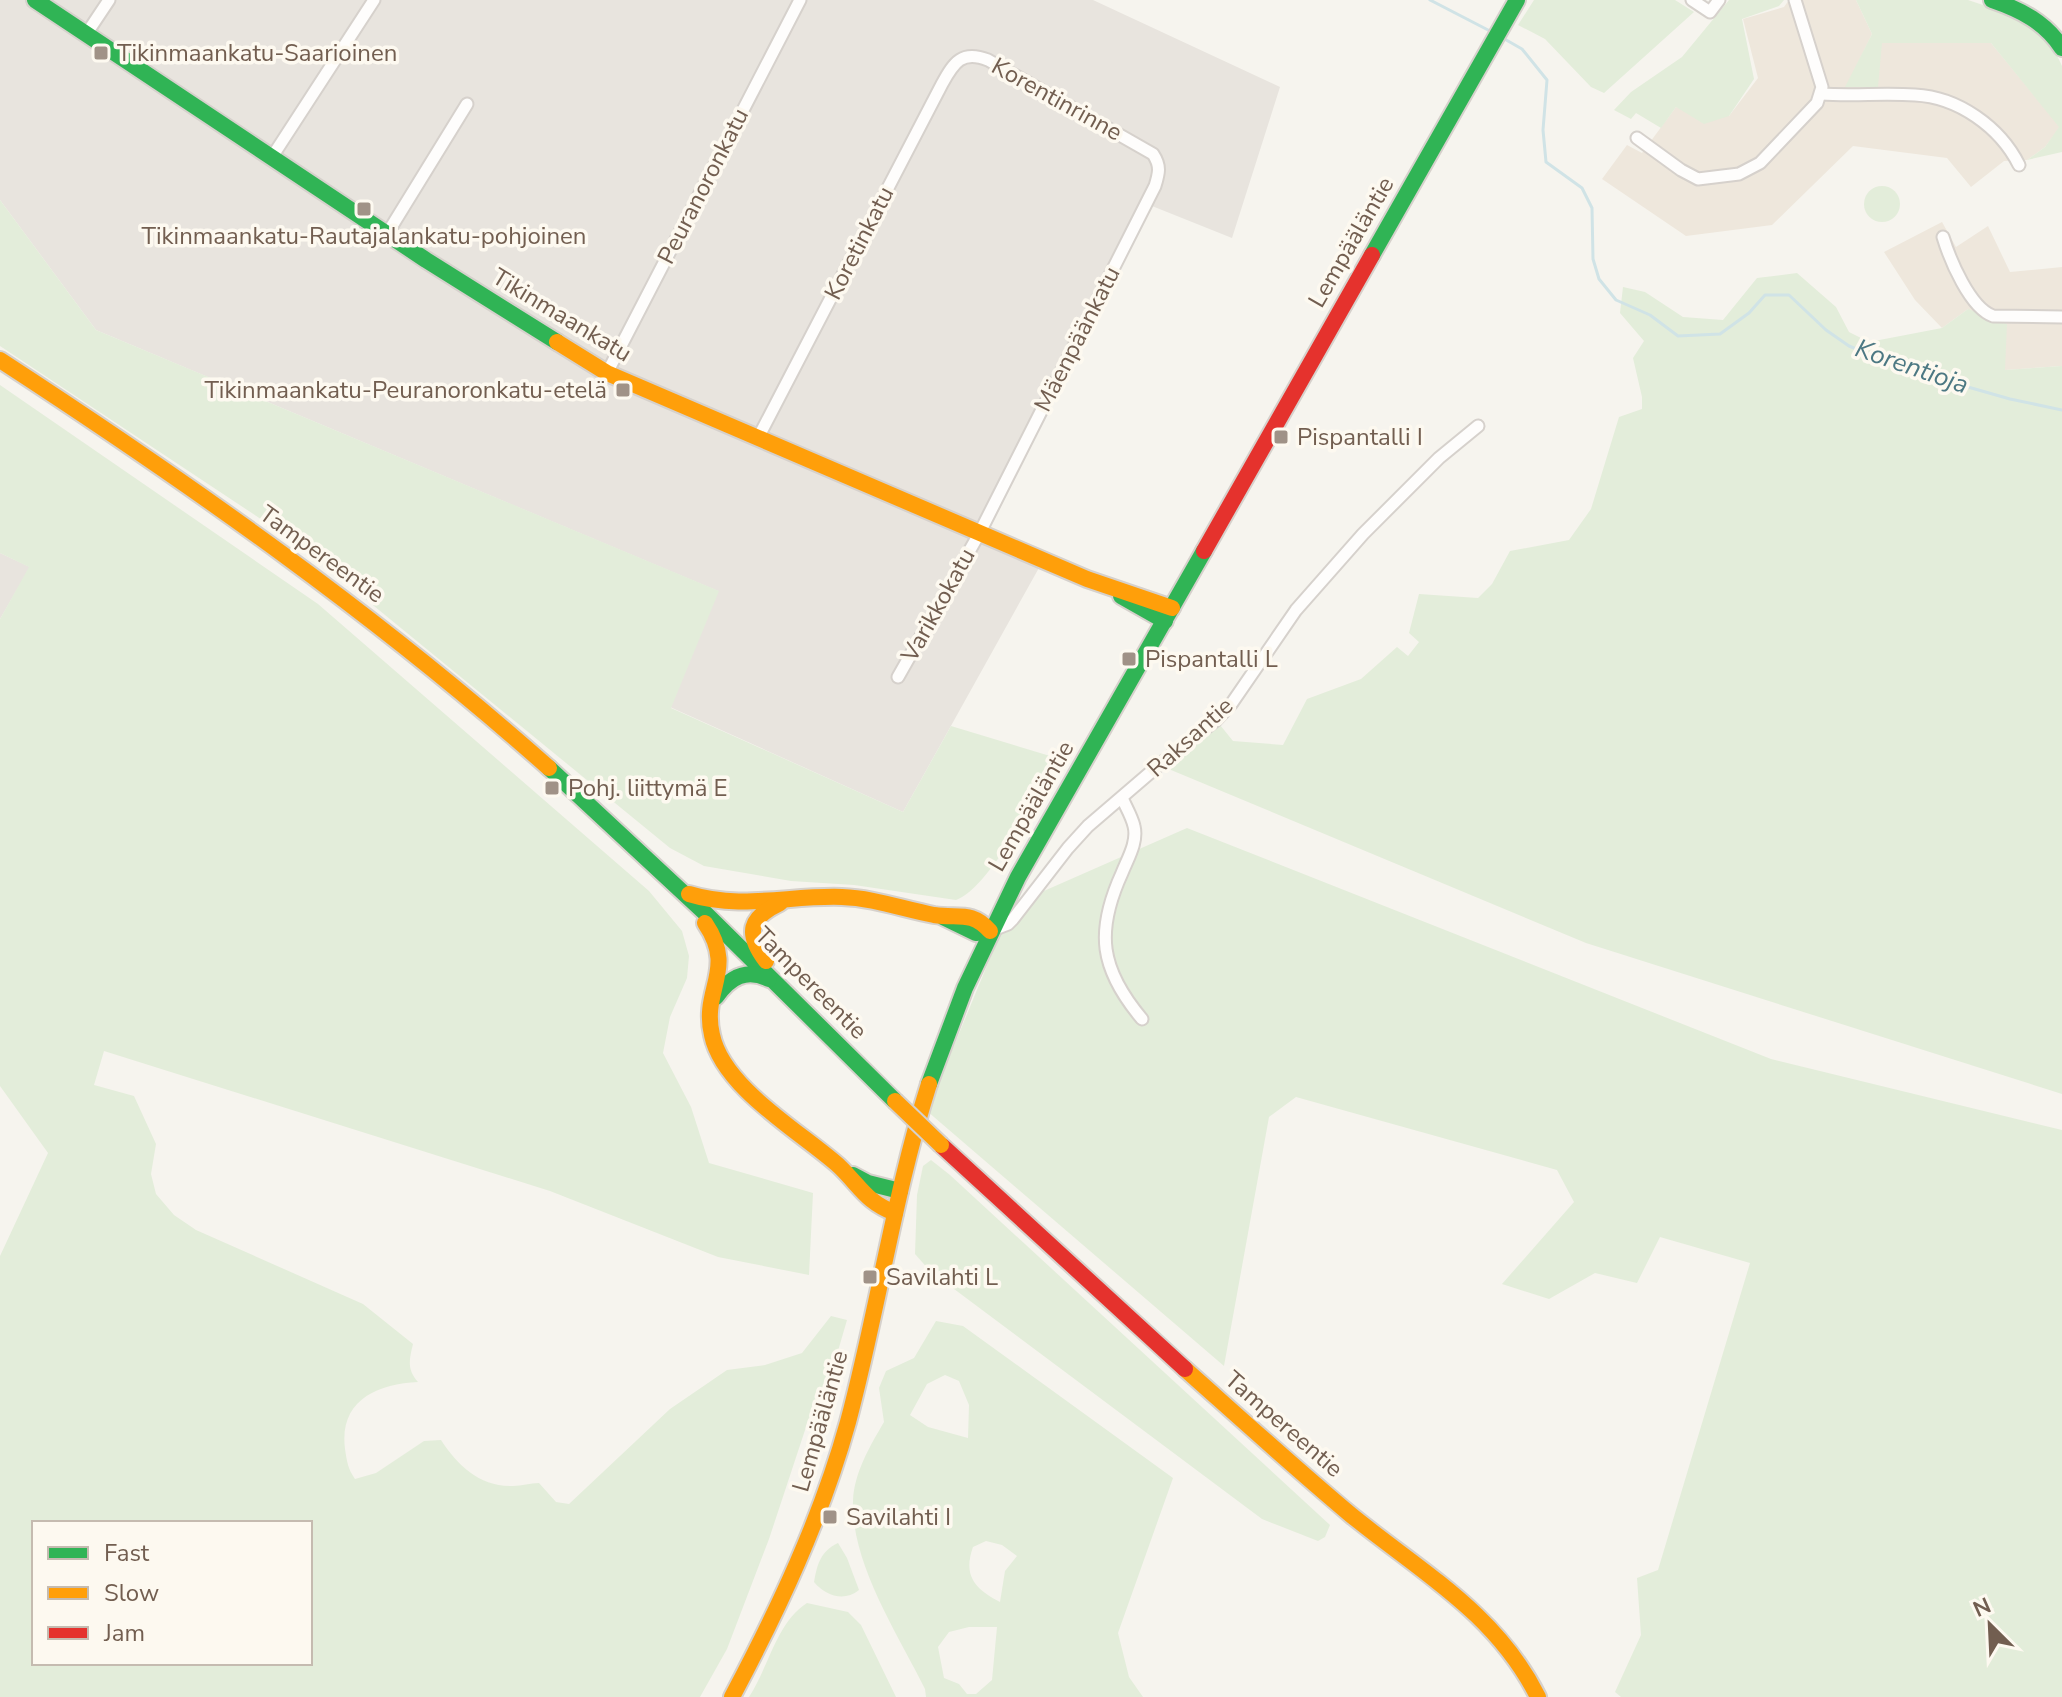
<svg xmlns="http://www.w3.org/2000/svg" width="2062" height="1697" font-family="'Nunito Sans',sans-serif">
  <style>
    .residential { fill: #eee7dc }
    .industrial { fill: #e8e4de }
    .green { fill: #e3edda; fill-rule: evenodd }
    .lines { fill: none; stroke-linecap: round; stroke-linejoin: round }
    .stream { stroke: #d0e3e6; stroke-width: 3 }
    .street-casing { stroke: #d6d1cc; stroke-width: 15 }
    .fast-casing { stroke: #d6d1cc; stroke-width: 20 }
    .slow-casing { stroke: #d6d1cc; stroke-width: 20 }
    .jam-casing { stroke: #d6d1cc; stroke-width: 20 }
    .street { stroke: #fefdfc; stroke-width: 11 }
    .fast { stroke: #30b455; stroke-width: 16 }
    .slow { stroke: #ff9f0a; stroke-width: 16 }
    .jam { stroke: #e5322d; stroke-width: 16 }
    .slow-bridge-casing { stroke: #d6d1cc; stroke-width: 20; stroke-linecap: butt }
    .slow-bridge { stroke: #ff9f0a; stroke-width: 16 }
    .poi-dot { fill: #a09287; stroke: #fdf9f0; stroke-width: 3 }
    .labels { text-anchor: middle; stroke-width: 7; stroke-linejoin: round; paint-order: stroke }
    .poi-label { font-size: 24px; fill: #725e50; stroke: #fdf9f0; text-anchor: start }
    .street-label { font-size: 24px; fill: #725e50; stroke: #fdf9f0 }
    .water-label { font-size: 26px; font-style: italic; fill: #4c7883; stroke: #fdf9f0 }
  </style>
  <rect width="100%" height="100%" fill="#f6f4ee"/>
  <g class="residential">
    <polygon points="1789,0 1856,0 1872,34 1846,87 1881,43 1991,43 2060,127 2045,147 2027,160 2004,161 1971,187 1947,158 1853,146 1772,225 1686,236 1602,179 1627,145 1642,153 1676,107 1729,116 1758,78 1743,19 1784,7"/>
    <polygon points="1942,222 1956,247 1988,226 2010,272 2062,267 2062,366 2005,370 1968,309 1942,328 1915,300 1884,252"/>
  </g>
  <g class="industrial">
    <polygon points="0,0 1093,0 1280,87 1232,238 1152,206 984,540 1040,566 903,812 670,707 718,591 96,330 0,200"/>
    <polygon points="0,553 30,567 0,619"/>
  </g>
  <g class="green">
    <polygon points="1534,0 1675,0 1694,12 1604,93 1591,87 1545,39 1518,25"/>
    <polygon points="1729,0 1784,0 1779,6 1742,19 1754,79 1729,116 1704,124 1676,107 1661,128 1636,113 1631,119 1614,110 1631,92 1682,57"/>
    <polygon points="1856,0 1968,0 2022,18 2052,45 2062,66 2062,152 2027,160 2045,147 2059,127 1991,43 1882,43 1878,87 1845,87 1872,34"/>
    <circle cx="1882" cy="204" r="18"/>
    <path d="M 0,200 L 96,330 L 719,591 L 671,708 L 903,812 L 951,726 L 1060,759 C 1039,792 989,889 956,900 L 854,885 L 791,881 L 704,866 L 670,848 L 297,543 L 0,346 Z"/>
    <polygon points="1797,273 1836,307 1849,332 1869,342 1942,328 1968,309 2007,324 2005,370 2062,366 2062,1094 1586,943 1159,765 1216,720 1233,741 1283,745 1307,699 1361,679 1397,647 1408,656 1419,642 1409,633 1419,594 1478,598 1492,584 1510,551 1569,540 1591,509 1619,417 1642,409 1642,397 1633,358 1644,341 1620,313 1623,287 1645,292 1683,317 1723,320 1757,278"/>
    <path d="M 0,385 L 318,604 L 649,891 L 682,931 L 689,956 L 687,978 L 670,1017 L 663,1053 L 691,1107 L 709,1163 L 813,1193 L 809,1275 L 718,1257 L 550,1191 L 104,1051 L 94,1085 L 134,1096 L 156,1144 L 151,1174 L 156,1194 L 174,1215 L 196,1230 L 363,1304 L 413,1344 C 409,1360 407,1370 418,1382 C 376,1384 339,1401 345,1449 C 347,1462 348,1469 355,1479 L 376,1473 L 424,1441 L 441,1440 C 458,1466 480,1487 513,1486 C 522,1486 530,1483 539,1483 L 556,1502 L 569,1504 L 670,1409 L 727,1370 L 765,1365 L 802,1353 L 831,1316 L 847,1320 L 824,1399 L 809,1418 L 769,1539 L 727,1649 L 700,1697 L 0,1697 L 0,1256 L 48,1153 L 0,1086 L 0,619 L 29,567 L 0,553 ZM 34,1523 L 310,1523 L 310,1663 L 34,1663 Z"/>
    <polygon points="1187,828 1771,1059 2062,1130 2062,1697 1621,1697 1615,1692 1641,1635 1637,1578 1658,1570 1750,1263 1660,1237 1637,1283 1595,1273 1549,1299 1502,1284 1574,1202 1557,1170 1296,1097 1269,1117 1224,1366 927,1111 1012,905"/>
    <polygon points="931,1160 950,1175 1330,1525 1325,1537 1318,1541 1262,1519 930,1271 915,1254 917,1195 923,1166"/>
    <path d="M 936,1321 L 963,1326 L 1173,1478 L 1118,1633 L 1129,1677 L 1143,1697 L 926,1697 L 925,1689 C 898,1634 851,1564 853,1501 C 854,1473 870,1446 884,1422 L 879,1388 L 886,1371 L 914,1358 ZM 945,1375 L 959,1381 L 969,1405 L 968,1438 L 928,1427 L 910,1415 L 927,1384 ZM 986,1541 L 1002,1545 L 1017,1556 L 1005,1571 L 1000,1602 C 974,1589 963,1575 973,1547 ZM 969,1627 L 997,1627 L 992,1680 L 976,1694 L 967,1694 L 959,1684 L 944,1678 L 938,1647 L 949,1632 Z"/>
    <path d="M 838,1543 L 847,1558 L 859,1590 C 844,1602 826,1596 814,1582 C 817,1564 821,1551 838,1543 Z"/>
    <path d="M 807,1603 L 848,1612 L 861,1625 L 896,1697 L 749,1697 C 769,1667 776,1623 807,1603 Z"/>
  </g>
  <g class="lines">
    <g class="stream">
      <polyline points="1430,0 1490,31"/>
      <polyline points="1501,37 1522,49 1547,80 1543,130 1546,162 1582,188 1592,208 1593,259 1599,279 1616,300 1650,315 1678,336 1720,334 1749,313 1765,295 1789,295 1826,330 1849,346 1884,360 1937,374 1968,387 2010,399 2062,410"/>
    </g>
    <defs>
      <g id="street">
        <polyline points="1692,0 1710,12 1719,0"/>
        <polyline points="87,33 109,0"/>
        <path d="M 1821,94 C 1853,96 1884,93 1915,95 C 1958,97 2000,127 2019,165"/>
        <polyline points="1637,138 1681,170 1698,179 1739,174 1760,163 1817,103 1822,87 1795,0"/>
        <polyline points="272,157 374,0"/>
        <polyline points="387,234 467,104"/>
        <path d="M 1943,237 C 1950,260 1970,308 1993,316 L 2062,317"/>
        <polyline points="607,373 800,0"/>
        <path d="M 758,438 L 942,84 C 954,62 962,50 988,60 L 1153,154 C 1161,166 1159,173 1155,186 L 979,534 L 898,677"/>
        <path d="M 1122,798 C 1126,807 1132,817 1134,826 C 1138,842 1128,858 1122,873 C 1095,932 1100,969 1142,1019"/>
        <polyline points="990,931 1008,924 1013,919 1068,848 1088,826 1159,765 1216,720 1232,703 1296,610 1363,534 1439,458 1478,426"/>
      </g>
      <g id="fast">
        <polyline points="35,0 426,260 557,342"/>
        <path d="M 1992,0 C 2021,10 2045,22 2062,48"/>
        <polyline points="1372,255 1517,0"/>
        <polyline points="1121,596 1165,621"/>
        <polyline points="549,768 705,913 895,1101"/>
        <polyline points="943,917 976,933 990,931"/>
        <path d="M 716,997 C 730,977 746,968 769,979"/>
        <polyline points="929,1084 965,988 1018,877 1204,551"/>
        <polyline points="853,1175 868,1183 900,1191"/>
      </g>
      <g id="slow">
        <polyline points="557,342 607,373 1087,579 1172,608"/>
        <path d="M 0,360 C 192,485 378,616 549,768"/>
        <path d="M 689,894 C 741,910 790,895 842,897 C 873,898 903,909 934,915 C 958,919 971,910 990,931"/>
        <path d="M 705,923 C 737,970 701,989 712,1035 C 723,1088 801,1132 839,1166 C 860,1186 866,1202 895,1213"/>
        <path d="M 766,961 C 745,933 749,918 780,903"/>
        <path d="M 1185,1369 C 1240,1418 1295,1468 1351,1515 C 1421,1572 1496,1613 1538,1697"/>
        <path d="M 732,1697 C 779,1608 821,1519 848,1422 C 878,1310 894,1194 929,1084"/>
      </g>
      <g id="jam">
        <polyline points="1204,551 1372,255"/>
        <polyline points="941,1145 1185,1369"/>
      </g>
    </defs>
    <use href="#street" class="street-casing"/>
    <use href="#fast" class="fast-casing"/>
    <use href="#slow" class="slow-casing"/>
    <use href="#jam" class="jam-casing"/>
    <use href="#street" class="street"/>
    <use href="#fast" class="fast"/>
    <use href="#slow" class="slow"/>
    <use href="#jam" class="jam"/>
    <defs>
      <polyline id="slow-bridge" points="895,1101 941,1145"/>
    </defs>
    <use href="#slow-bridge" class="slow-bridge-casing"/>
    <use href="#slow-bridge" class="slow-bridge"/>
  </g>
  <g class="poi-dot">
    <rect x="93" y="45" width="16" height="16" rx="4"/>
    <rect x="356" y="201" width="16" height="16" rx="4"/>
    <rect x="615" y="382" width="16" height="16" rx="4"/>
    <rect x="1273" y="429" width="16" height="16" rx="4"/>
    <rect x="1121" y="651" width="16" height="16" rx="4"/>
    <rect x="544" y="780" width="16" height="16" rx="4"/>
    <rect x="862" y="1269" width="16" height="16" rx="4"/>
    <rect x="822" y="1509" width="16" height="16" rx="4"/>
  </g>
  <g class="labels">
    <g class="poi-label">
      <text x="117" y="61">Tikinmaankatu-Saarioinen</text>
      <text x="364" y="244" text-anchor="middle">Tikinmaankatu-Rautajalankatu-pohjoinen</text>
      <text x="607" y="398" text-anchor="end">Tikinmaankatu-Peuranoronkatu-etelä</text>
      <text x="1297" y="445">Pispantalli I</text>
      <text x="1145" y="667">Pispantalli L</text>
      <text x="568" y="796">Pohj. liittymä E</text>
      <text x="886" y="1285">Savilahti L</text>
      <text x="846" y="1525">Savilahti I</text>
    </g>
    <g class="street-label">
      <text transform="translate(1057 99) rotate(29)" y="8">Korentinrinne</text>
      <text transform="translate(703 186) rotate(-63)" y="8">Peuranoronkatu</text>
      <text transform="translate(1351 242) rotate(-60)" y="8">Lempääläntie</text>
      <text transform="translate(859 243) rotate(-63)" y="8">Koretinkatu</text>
      <text transform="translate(562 315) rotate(31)" y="8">Tikinmaankatu</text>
      <text transform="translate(1077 339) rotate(-63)" y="8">Mäenpäänkatu</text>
      <text transform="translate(322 554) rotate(36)" y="8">Tampereentie</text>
      <text transform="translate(938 605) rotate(-61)" y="8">Varikkokatu</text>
      <text transform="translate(1190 737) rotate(-42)" y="8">Raksantie</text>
      <text transform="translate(1031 806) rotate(-60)" y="8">Lempääläntie</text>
      <text transform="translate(811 983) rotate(45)" y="8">Tampereentie</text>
      <text transform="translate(820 1421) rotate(-74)" y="8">Lempääläntie</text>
      <text transform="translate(1284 1424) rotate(41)" y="8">Tampereentie</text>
    </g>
    <g class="water-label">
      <text transform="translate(1912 366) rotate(19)" y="9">Korentioja</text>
    </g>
  </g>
  <rect x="32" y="1521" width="280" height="144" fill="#fdf9f0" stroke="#c5bbb0" stroke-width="2"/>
  <rect x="48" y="1547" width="40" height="12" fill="#30b455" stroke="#c5bbb0" stroke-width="2"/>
  <text x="104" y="1561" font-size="24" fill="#725e50">Fast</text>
  <rect x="48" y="1587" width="40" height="12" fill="#ff9f0a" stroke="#c5bbb0" stroke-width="2"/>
  <text x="104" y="1601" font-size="24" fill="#725e50">Slow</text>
  <rect x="48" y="1627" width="40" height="12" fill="#e5322d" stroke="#c5bbb0" stroke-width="2"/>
  <text x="104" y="1641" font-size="24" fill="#725e50">Jam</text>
  <g transform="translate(1990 1625) rotate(336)" stroke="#fdf9f0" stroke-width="6" paint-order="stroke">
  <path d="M0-6L14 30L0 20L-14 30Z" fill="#725e50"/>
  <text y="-12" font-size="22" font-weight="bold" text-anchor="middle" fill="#725e50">N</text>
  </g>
</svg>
